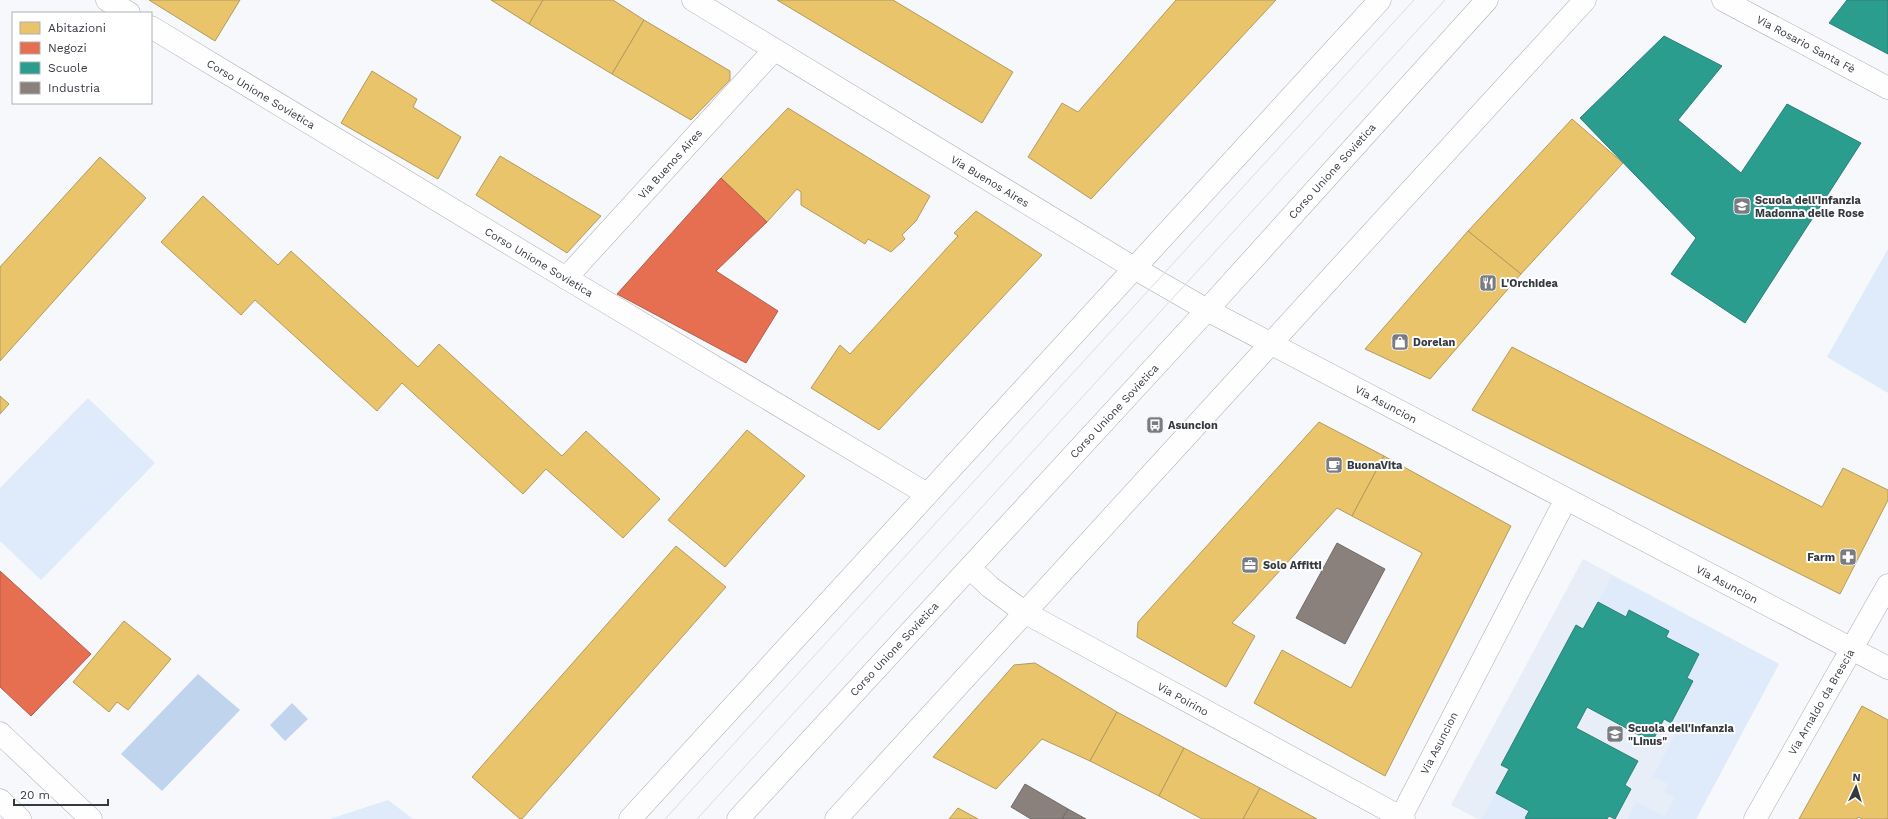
<svg xmlns="http://www.w3.org/2000/svg" width="1888" height="819" font-family="'Work Sans',sans-serif">
  <style>
    .built { fill: #e7eef7 }
    .green { fill: #dfebfa }
    .water { fill: #c1d4ee }
    .homes { fill: #e9c46a; stroke: #b39b5e }
    .shops { fill: #e76f51; stroke: #b25f4c }
    .schools { fill: #2a9d8f; stroke: #2d7f78 }
    .industry { fill: #8a817c; stroke: #706c6a }
    .lines { fill: none; stroke-linecap: round; stroke-linejoin: round }
    .minor-casing { stroke: #a9acb0; stroke-width: 23 }
    .major-casing { stroke: #a9acb0; stroke-width: 23 }
    .minor { stroke: #fefefe; stroke-width: 22 }
    .major { stroke: #fefefe; stroke-width: 22 }
    .tram { stroke: #dcdcdd; stroke-width: 1 }
    .labels { text-anchor: middle; stroke-width: 4; stroke-linejoin: round; paint-order: stroke }
    .street-label { font-size: 11px; fill: #353a41; stroke: #fff }
    .poi-label { font-size: 11px; font-weight: bold; fill: #353a41; stroke: #fff; text-anchor: start }
  </style>
  <rect width="100%" height="100%" fill="#f6f8fb"/>
  <polygon class="built" points="1583,559 1779,664 1696,819 1478,819 1451,805"/>
  <g class="green">
    <polygon points="1888,249 1888,393 1827,357"/>
    <polygon points="88,398 155,463 41,580 0,541 0,488"/>
    <polygon points="1612,576 1779,664 1696,819 1628,819 1636,802 1665,816 1675,798 1664,792 1668,784 1653,777 1679,727 1671,723 1693,681 1687,678 1699,654 1666,637 1669,631 1630,610 1626,617 1598,602"/>
    <polygon points="1496,793 1529,811 1526,818 1528,819 1482,819"/>
    <polygon points="388,800 413,819 330,819"/>
  </g>
  <g class="water">
    <polygon points="198,674 240,710 162,791 121,754"/>
    <polygon points="292,703 308,719 285,741 270,725"/>
  </g>
  <g class="homes">
    <polygon points="149,0 240,0 215,41"/>
    <polygon points="491,0 543,0 529,24"/>
    <polygon points="543,0 613,0 644,20 612,74 529,24"/>
    <polygon points="777,0 893,0 1013,72 982,123"/>
    <polygon points="1176,0 1276,0 1091,199 1028,157 1062,103 1078,112"/>
    <polygon points="644,20 730,71 730,80 691,120 612,74"/>
    <polygon points="372,71 417,99 413,107 461,137 438,179 341,123"/>
    <polygon points="788,108 930,196 916,221 902,235 905,239 891,252 868,239 865,244 801,205 801,192 797,189 767,222 721,178"/>
    <polygon points="1572,119 1623,163 1521,274 1468,231"/>
    <polygon points="500,156 601,216 567,253 476,195"/>
    <polygon points="100,157 146,198 0,361 0,267"/>
    <polygon points="203,196 278,265 291,251 418,367 439,344 562,456 586,431 660,499 623,538 546,469 523,494 402,383 377,411 255,300 241,315 161,242"/>
    <polygon points="976,211 1042,255 879,430 811,388 840,345 850,354 958,236 954,233"/>
    <polygon points="1468,231 1521,274 1430,379 1365,349"/>
    <polygon points="1512,347 1822,507 1843,468 1888,490 1888,500 1840,594 1472,410"/>
    <polygon points="0,396 9,404 0,414"/>
    <polygon points="1319,422 1384,456 1352,516 1337,508 1232,623 1255,636 1226,687 1137,637 1138,622"/>
    <polygon points="747,430 805,476 725,567 668,520"/>
    <polygon points="1384,456 1511,526 1385,776 1254,703 1282,650 1351,688 1422,553 1352,516"/>
    <polygon points="676,546 726,587 522,819 520,819 472,777"/>
    <polygon points="124,621 171,659 128,710 117,702 109,712 73,682"/>
    <polygon points="1035,663 1117,712 1090,761 1042,739 996,789 933,757 1014,665"/>
    <polygon points="1862,706 1888,720 1888,819 1863,819 1858,817 1857,819 1799,819"/>
    <polygon points="1117,712 1184,748 1159,796 1090,761"/>
    <polygon points="1184,748 1260,788 1243,819 1202,819 1159,796"/>
    <polygon points="1260,788 1317,819 1243,819"/>
    <polygon points="958,808 978,819 949,819"/>
  </g>
  <g class="shops">
    <polygon points="721,178 767,222 716,271 778,311 746,363 617,294"/>
    <polygon points="0,571 91,654 31,716 0,687"/>
  </g>
  <g class="schools">
    <polygon points="1847,0 1888,0 1888,54 1829,23"/>
    <polygon points="1664,36 1722,66 1678,120 1741,173 1787,104 1861,143 1745,323 1671,274 1696,238 1580,118"/>
    <polygon points="1598,602 1626,617 1629,610 1669,631 1666,637 1699,654 1687,678 1693,681 1671,723 1664,719 1652,742 1587,707 1576,728 1638,761 1625,785 1631,789 1615,819 1609,816 1607,819 1528,819 1525,818 1529,811 1496,793 1509,769 1501,765 1576,625 1583,629"/>
  </g>
  <g class="industry">
    <polygon points="1337,543 1385,569 1345,644 1296,618"/>
    <polygon points="1025,784 1068,809 1062,819 1031,819 1011,807"/>
    <polygon points="1068,809 1086,819 1062,819"/>
  </g>
  <g class="lines">
    <defs>
      <g id="minor">
        <polyline points="107,0 129,13"/>
        <polyline points="693,0 1134,268 1207,310 1888,668"/>
        <polyline points="1723,0 1888,88"/>
        <polyline points="151,27 566,278 927,494"/>
        <polyline points="566,278 774,50"/>
        <polyline points="970,568 990,587 1024,612 1404,819"/>
        <polyline points="0,733 91,819"/>
        <polyline points="1401,817 1566,499"/>
        <polyline points="630,819 1380,0"/>
        <polyline points="836,819 1585,0"/>
        <polyline points="1755,819 1888,585"/>
      </g>
      <g id="major">
        <polyline points="0,800 20,819"/>
        <polyline points="738,819 1207,310 1487,0"/>
      </g>
    </defs>
    <use href="#minor" class="minor-casing"/>
    <use href="#major" class="major-casing"/>
    <use href="#minor" class="minor"/>
    <use href="#major" class="major"/>
    <g class="tram">
      <polyline points="665,819 1414,0"/>
      <polyline points="697,819 1445,0"/>
    </g>
  </g>
  <defs>
    <symbol id="school-square" viewBox="-11 -11 22 22"><rect x="-9" y="-9" width="18" height="18" rx="4" fill="#797c82" stroke="#fff"/><path d="M0-5L7-2L0 1L-7-2ZM-4 1L0 2.5L4 1V4Q0 6-4 4Z" fill="#fff"/></symbol>
    <symbol id="restaurant-square" viewBox="-11 -11 22 22"><rect x="-9" y="-9" width="18" height="18" rx="4" fill="#797c82" stroke="#fff"/><path d="M-5-6h1v4h1v-4h1v4h1v-4h1v5L-1.5 .5V6h-2V.5L-5-1ZM5-6V6H3V1.5H1.5Q1.5-4 5-6Z" fill="#fff"/></symbol>
    <symbol id="shop-square" viewBox="-11 -11 22 22"><rect x="-9" y="-9" width="18" height="18" rx="4" fill="#797c82" stroke="#fff"/><path d="M-5-2.5h2.3a2.7 3.5 0 0 1 5.4 0H5L5.5 6h-11ZM-1.5-2.5h3a1.5 2.3 0 0 0-3 0Z" fill="#fff"/></symbol>
    <symbol id="bus-square" viewBox="-11 -11 22 22"><rect x="-9" y="-9" width="18" height="18" rx="4" fill="#797c82" stroke="#fff"/><path d="M-5-6H5V4H4V6H2V4H-2V6H-4V4H-5ZM-3.5-4V0h7V-4ZM-3.5 1.2v1.5H-2V1.2ZM2 1.2v1.5H3.5V1.2Z" fill="#fff"/></symbol>
    <symbol id="cafe-square" viewBox="-11 -11 22 22"><rect x="-9" y="-9" width="18" height="18" rx="4" fill="#797c82" stroke="#fff"/><path d="M-5.5-4.5H6V0H3Q3 3.5 0 3.5H-2.5Q-5.5 3.5-5.5 0ZM3-3.2v2h1.7v-2ZM-6 4.5H4V6H-6Z" fill="#fff"/></symbol>
    <symbol id="pharmacy-square" viewBox="-11 -11 22 22"><rect x="-9" y="-9" width="18" height="18" rx="4" fill="#797c82" stroke="#fff"/><path d="M-2-6h4v4h4v4h-4v4h-4v-4h-4v-4h4Z" fill="#fff"/></symbol>
    <symbol id="office-square" viewBox="-11 -11 22 22"><rect x="-9" y="-9" width="18" height="18" rx="4" fill="#797c82" stroke="#fff"/><path d="M-6-3h4V-5.5h4V-3h4V5H-6ZM-1-4.5V-3h2v-1.5ZM-6 0V1H6V0Z" fill="#fff"/></symbol>
  </defs>
  <g fill-rule="evenodd">
    <use href="#school-square" x="1732" y="196" width="20" height="20"/>
    <use href="#restaurant-square" x="1478" y="273" width="20" height="20"/>
    <use href="#shop-square" x="1390" y="332" width="20" height="20"/>
    <use href="#bus-square" x="1145" y="415" width="20" height="20"/>
    <use href="#cafe-square" x="1324" y="455" width="20" height="20"/>
    <use href="#pharmacy-square" x="1838" y="547" width="20" height="20"/>
    <use href="#office-square" x="1240" y="555" width="20" height="20"/>
    <use href="#school-square" x="1605" y="724" width="20" height="20"/>
  </g>
  <g class="labels">
    <g class="street-label">
      <text transform="translate(1806 44) rotate(28)" y="4">Via Rosario Santa Fè</text>
      <text transform="translate(261 94) rotate(31)" y="4">Corso Unione Sovietica</text>
      <text transform="translate(670 164) rotate(-48)" y="4">Via Buenos Aires</text>
      <text transform="translate(1332 171) rotate(-48)" y="4">Corso Unione Sovietica</text>
      <text transform="translate(990 181) rotate(31)" y="4">Via Buenos Aires</text>
      <text transform="translate(539 262) rotate(31)" y="4">Corso Unione Sovietica</text>
      <text transform="translate(1386 404) rotate(28)" y="4">Via Asuncion</text>
      <text transform="translate(1114 411) rotate(-47)" y="4">Corso Unione Sovietica</text>
      <text transform="translate(1727 584) rotate(28)" y="4">Via Asuncion</text>
      <text transform="translate(894 649) rotate(-47)" y="4">Corso Unione Sovietica</text>
      <text transform="translate(1183 699) rotate(29)" y="4">Via Poirino</text>
      <text transform="translate(1821 702) rotate(-60)" y="4">Via Arnaldo da Brescia</text>
      <text transform="translate(1439 743) rotate(-63)" y="4">Via Asuncion</text>
    </g>
    <g class="poi-label">
      <text x="1755" y="204">Scuola dell'Infanzia<tspan x="1755" dy="13">Madonna delle Rose</tspan></text>
      <text x="1501" y="287">L'Orchidea</text>
      <text x="1413" y="346">Dorelan</text>
      <text x="1168" y="429">Asuncion</text>
      <text x="1347" y="469">BuonaVita</text>
      <text x="1835" y="561" text-anchor="end">Farm</text>
      <text x="1263" y="569">Solo Affitti</text>
      <text x="1628" y="732">Scuola dell'Infanzia<tspan x="1628" dy="13">"Linus"</tspan></text>
    </g>
  </g>
  <rect x="12" y="12" width="140" height="92" fill="#ffffff" stroke="#aeb0b3"/>
  <rect x="20" y="22" width="20" height="12" fill="#e9c46a" stroke="#aeb0b3"/>
  <text x="48" y="32" font-size="12" fill="#353a41">Abitazioni</text>
  <rect x="20" y="42" width="20" height="12" fill="#e76f51" stroke="#aeb0b3"/>
  <text x="48" y="52" font-size="12" fill="#353a41">Negozi</text>
  <rect x="20" y="62" width="20" height="12" fill="#2a9d8f" stroke="#aeb0b3"/>
  <text x="48" y="72" font-size="12" fill="#353a41">Scuole</text>
  <rect x="20" y="82" width="20" height="12" fill="#8a817c" stroke="#aeb0b3"/>
  <text x="48" y="92" font-size="12" fill="#353a41">Industria</text>
  <g transform="translate(1856 787) rotate(4)" stroke="#ffffff" stroke-width="3" paint-order="stroke">
  <path d="M0-3L7 15L0 10L-7 15Z" fill="#353a41"/>
  <text y="-6" font-size="11" font-weight="bold" text-anchor="middle" fill="#353a41">N</text>
  </g>
  <path d="M14 799v6h94v-6" fill="none" stroke="#353a41" stroke-width="2"/>
  <text x="20" y="799" font-size="12" fill="#353a41" stroke="#ffffff" stroke-width="3" paint-order="stroke">20 m</text>
</svg>
